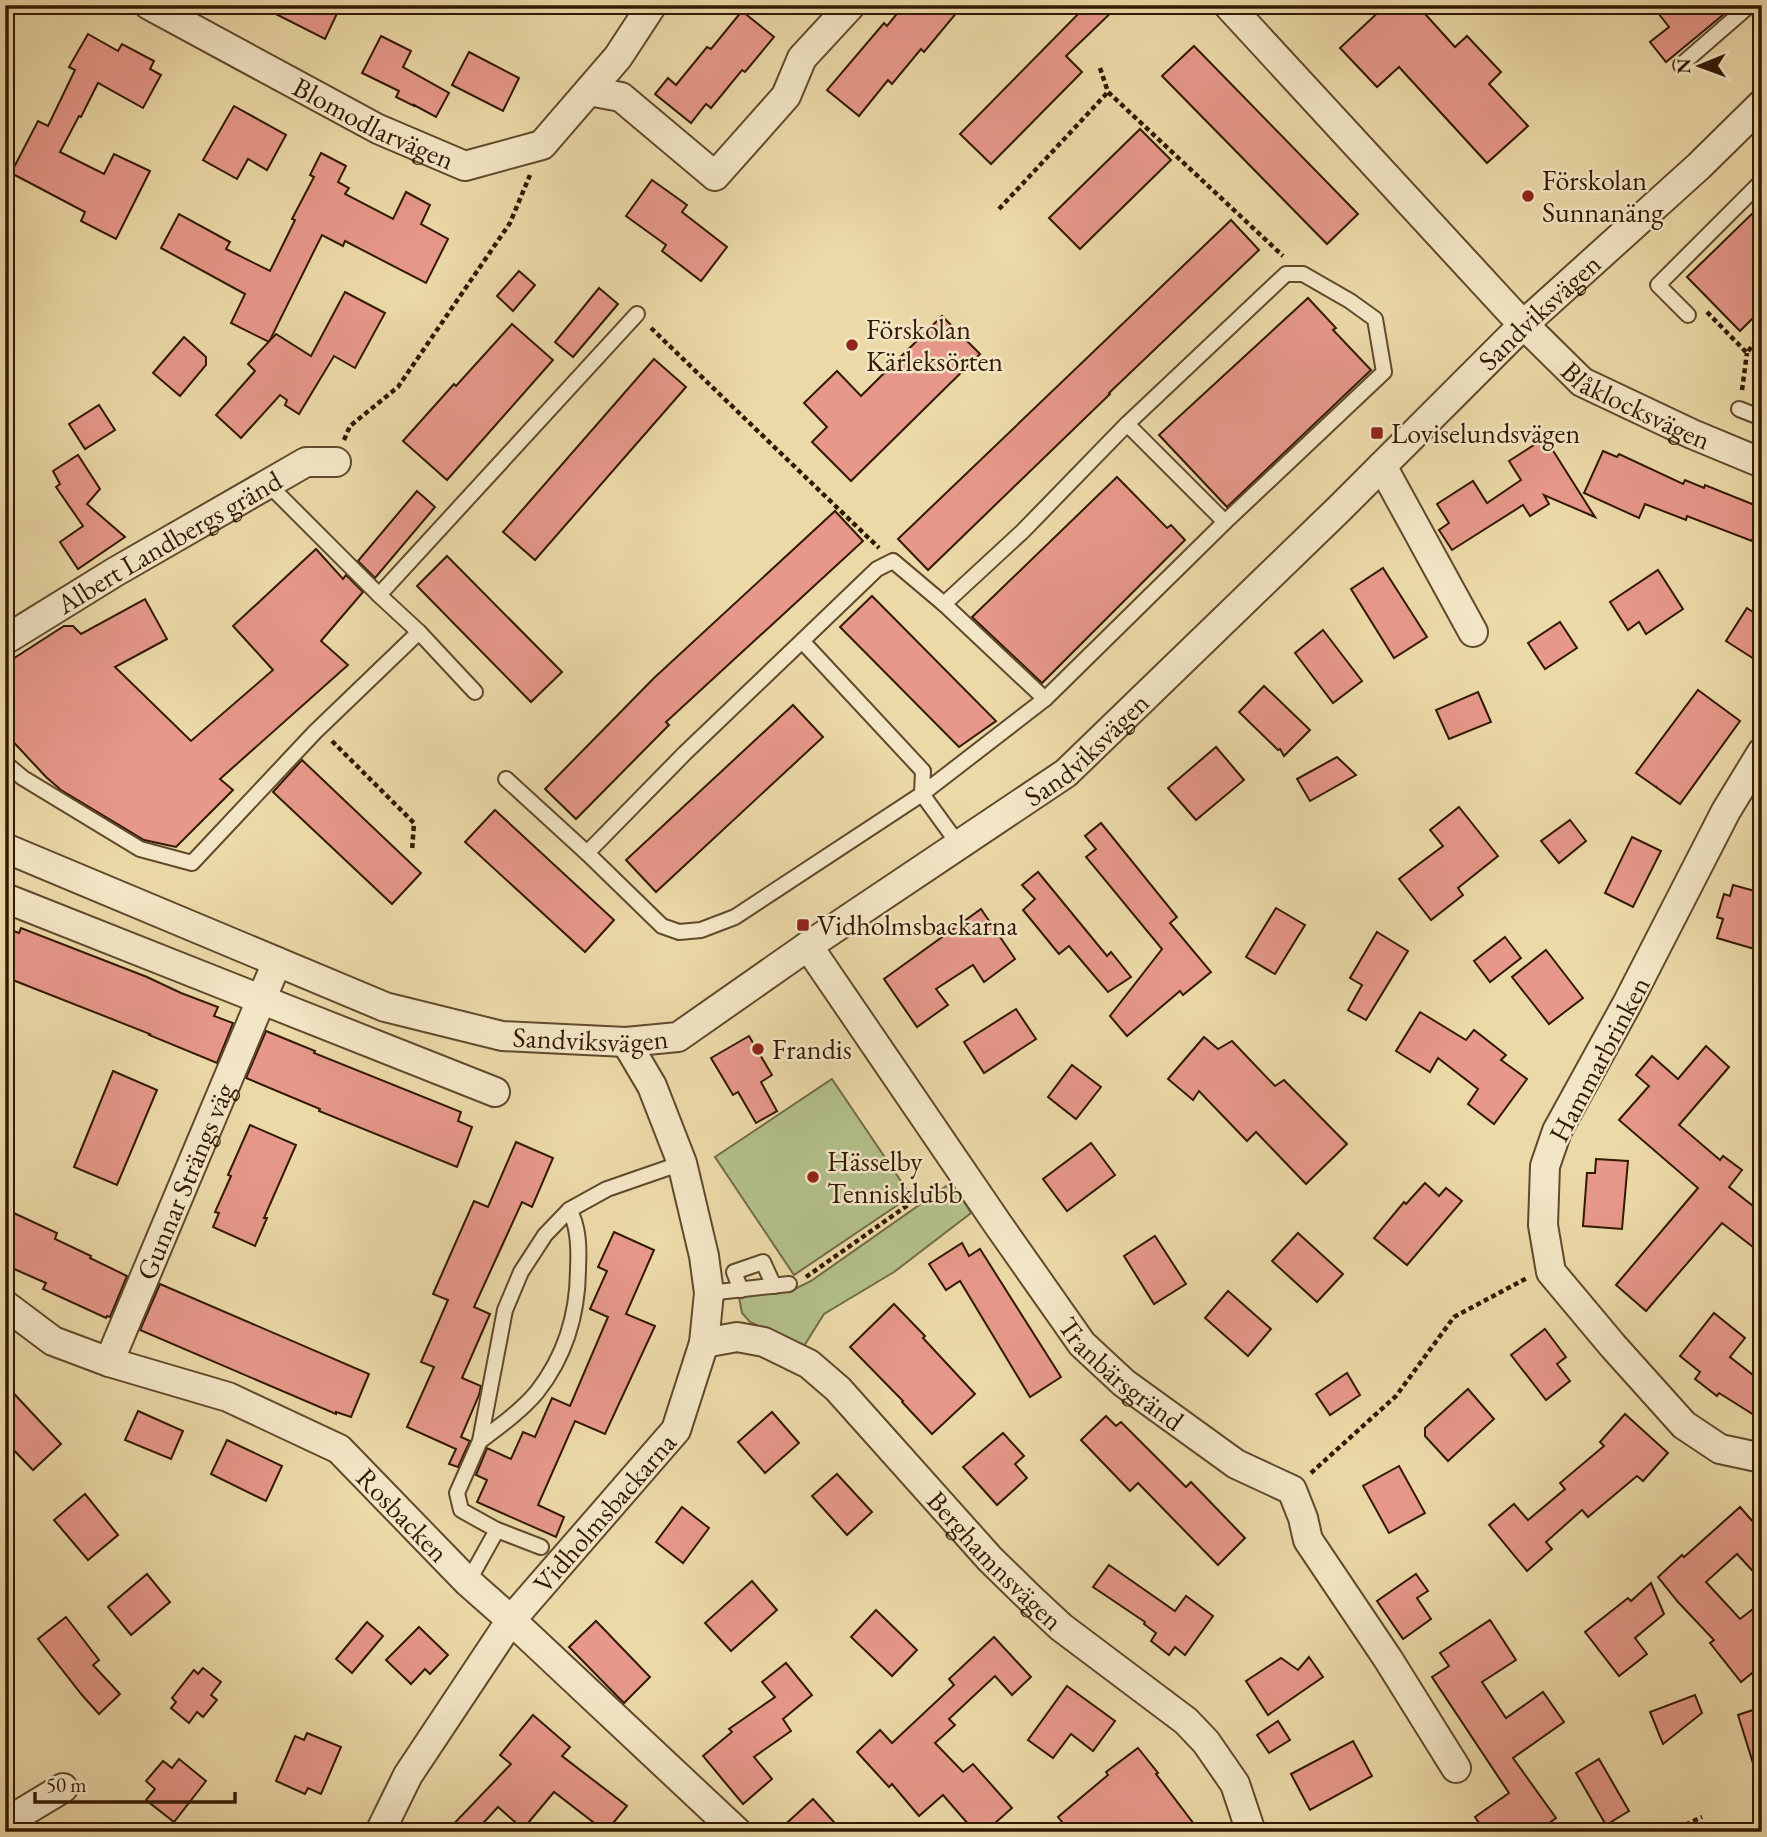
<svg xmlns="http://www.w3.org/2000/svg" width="1767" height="1837" font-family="'EB Garamond',serif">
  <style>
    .green { fill: #b3c08b; stroke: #726c47; stroke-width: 2 }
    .building { fill: #e7988a; stroke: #321903; stroke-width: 2 }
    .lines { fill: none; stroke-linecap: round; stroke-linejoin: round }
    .lane-casing { stroke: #60492c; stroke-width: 18 }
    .street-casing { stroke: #60492c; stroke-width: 32 }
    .path { stroke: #321903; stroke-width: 4.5; stroke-dasharray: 5 3.5; stroke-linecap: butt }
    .lane { stroke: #f3e6c6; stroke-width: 14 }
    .street { stroke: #f3e6c6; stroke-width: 28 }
    .poi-dot { fill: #8f2418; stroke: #f3e6c6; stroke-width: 2.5 }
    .labels { text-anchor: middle; stroke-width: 5; stroke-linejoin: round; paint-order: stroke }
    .street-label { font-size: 28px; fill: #321903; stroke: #f3e6c6 }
    .poi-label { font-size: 28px; fill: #321903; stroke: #f3e6c6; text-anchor: start }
  </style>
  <rect width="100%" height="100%" fill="#ecd9a8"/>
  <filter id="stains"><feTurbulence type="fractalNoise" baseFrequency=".00286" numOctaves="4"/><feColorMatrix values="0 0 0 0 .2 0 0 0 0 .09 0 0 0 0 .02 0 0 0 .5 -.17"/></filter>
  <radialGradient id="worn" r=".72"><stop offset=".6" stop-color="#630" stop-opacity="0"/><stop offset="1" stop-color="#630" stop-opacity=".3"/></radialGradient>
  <g class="green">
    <polygon points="832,1079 911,1196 794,1275 715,1157"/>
    <polygon points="952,1182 971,1213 894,1272 824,1314 804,1346 750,1322 742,1313 739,1297 791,1291 811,1281"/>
  </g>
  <g class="building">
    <polygon points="258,5 341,5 325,39"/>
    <polygon points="904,5 963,5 924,52 921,49 892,84 888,80 859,116 827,90 884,23 887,26"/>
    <polygon points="1087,5 1119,5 1066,56 1082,72 991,164 960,134"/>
    <polygon points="1386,5 1417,5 1455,47 1467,36 1501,72 1489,84 1528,126 1487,163 1399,67 1377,87 1340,48"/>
    <polygon points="1652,5 1735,5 1666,62 1650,42 1669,27"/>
    <polygon points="742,11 774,37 745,72 742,70 711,108 706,104 691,123 655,94 668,78 676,85 707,47 711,49"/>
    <polygon points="88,34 118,51 122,44 154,61 150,69 161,75 143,108 98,83 81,117 79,116 60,152 104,174 114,154 150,171 116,239 81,221 85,212 11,173 38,121 48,126 75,70 69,67"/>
    <polygon points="381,36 411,51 403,67 449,93 436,117 414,105 414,106 396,97 399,91 362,73"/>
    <polygon points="1194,46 1358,214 1327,244 1162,76"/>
    <polygon points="469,52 519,78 503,111 452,85"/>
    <polygon points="234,106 286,135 267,170 248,159 237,179 203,160"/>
    <polygon points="1140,129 1171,160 1080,249 1049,218"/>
    <polygon points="321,153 346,166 338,182 349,188 345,194 393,219 406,192 430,205 421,224 448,239 426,283 345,241 343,246 322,235 269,342 231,323 245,294 161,248 179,214 230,242 226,249 270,271 295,220 292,219 314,177 310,175"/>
    <polygon points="652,180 687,205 682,212 727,247 701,281 662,251 666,245 626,216"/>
    <polygon points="1762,204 1762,309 1740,331 1687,277"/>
    <polygon points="1231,220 1259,250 1109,393 1110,394 928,570 898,539"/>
    <polygon points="519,271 535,285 513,311 497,296"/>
    <polygon points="599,288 618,304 573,357 555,342"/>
    <polygon points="345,292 385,313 355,368 334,356 299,414 285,405 287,400 280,395 241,438 216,415 255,371 248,364 276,334 311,356"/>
    <polygon points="1308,298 1336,328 1333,330 1371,370 1227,507 1159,435"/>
    <polygon points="942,316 980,354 851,481 812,442 827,427 804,403 837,371 861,396"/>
    <polygon points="512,324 553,360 447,480 403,441 454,384 456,386"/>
    <polygon points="184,337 206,357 206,365 180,396 153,373"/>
    <polygon points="654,359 686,387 535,560 503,532"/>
    <polygon points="99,405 115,430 85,449 69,424"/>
    <polygon points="1545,438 1595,517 1544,495 1549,504 1530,516 1523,505 1452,550 1439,530 1449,523 1437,504 1473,481 1487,503 1521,480 1509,461"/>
    <polygon points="1603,451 1617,457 1619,454 1683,484 1685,480 1704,488 1705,485 1762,508 1762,517 1752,541 1687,516 1686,520 1645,504 1639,518 1584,493"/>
    <polygon points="78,455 100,489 87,504 125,537 78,569 60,542 83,526 56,487 60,484 53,471"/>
    <polygon points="1117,477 1167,528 1171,525 1185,540 1042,683 972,617"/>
    <polygon points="417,491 435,507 375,578 358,561"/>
    <polygon points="835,511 863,541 666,722 669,725 576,819 545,789 654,678"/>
    <polygon points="316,549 343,579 346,575 363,592 321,641 348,665 220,779 233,790 176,847 144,840 61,790 46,777 5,733 5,664 64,626 73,626 81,634 145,599 167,639 115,667 191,741 273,670 233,626"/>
    <polygon points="447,556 562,672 531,702 417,586"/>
    <polygon points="1383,568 1427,637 1394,658 1351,589"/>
    <polygon points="1658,570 1683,609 1646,634 1639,622 1628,630 1610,602"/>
    <polygon points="872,596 996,721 959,747 840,627"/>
    <polygon points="1747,608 1762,618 1762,664 1726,641"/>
    <polygon points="1560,622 1577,648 1545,669 1528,643"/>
    <polygon points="1323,630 1362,681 1333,703 1295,653"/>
    <polygon points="1264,686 1310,730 1284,756 1280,749 1278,750 1239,712"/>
    <polygon points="1698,690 1740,721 1680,804 1656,787 1657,786 1656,787 1636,773"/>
    <polygon points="1478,692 1491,722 1449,739 1436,710"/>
    <polygon points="793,705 823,737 656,892 626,860"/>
    <polygon points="1216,747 1244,780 1196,820 1168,788"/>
    <polygon points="1337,757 1356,775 1310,801 1297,779"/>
    <polygon points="302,760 421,873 392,904 273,792"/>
    <polygon points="1459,807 1498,856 1458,888 1463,895 1431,920 1399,879 1443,846 1430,830"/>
    <polygon points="495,810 614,920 585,952 465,842"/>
    <polygon points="1570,820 1586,841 1559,863 1541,841"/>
    <polygon points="1101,823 1177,917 1170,923 1211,972 1183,995 1180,991 1127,1036 1110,1016 1162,949 1086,857 1096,849 1085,836"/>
    <polygon points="1632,837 1661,851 1633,907 1605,893"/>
    <polygon points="1038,872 1107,956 1111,952 1131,977 1108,992 1069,946 1059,954 1023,910 1035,899 1022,885"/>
    <polygon points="1733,885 1762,893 1762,939 1758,950 1717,938 1723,919 1717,917 1724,894 1730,896"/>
    <polygon points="1276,908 1305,925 1275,974 1246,957"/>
    <polygon points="981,909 1015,959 984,982 973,965 936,989 948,1005 917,1027 884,979"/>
    <polygon points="5,928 19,933 21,928 147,977 181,993 218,1007 214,1016 233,1023 217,1063 149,1035 150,1034 5,977"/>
    <polygon points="1377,932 1408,951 1366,1020 1348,1010 1362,985 1350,978"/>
    <polygon points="1505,937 1521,958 1490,982 1474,961"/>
    <polygon points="1546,950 1583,998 1549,1024 1512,977"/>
    <polygon points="1016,1009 1036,1039 984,1073 964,1042"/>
    <polygon points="1420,1012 1466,1040 1474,1030 1506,1055 1501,1060 1527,1079 1494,1124 1468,1104 1478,1089 1438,1058 1430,1072 1396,1051"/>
    <polygon points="266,1031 315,1051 314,1053 461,1112 458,1121 472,1127 457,1167 319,1111 320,1109 246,1078"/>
    <polygon points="749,1036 772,1075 761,1082 777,1111 756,1123 738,1092 733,1095 711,1058"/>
    <polygon points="1204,1037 1218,1049 1232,1041 1275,1086 1284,1080 1347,1144 1306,1184 1256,1132 1247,1141 1199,1091 1193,1100 1168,1079"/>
    <polygon points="1706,1046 1729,1067 1679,1125 1720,1160 1723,1156 1742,1170 1729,1187 1762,1213 1762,1254 1722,1223 1646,1311 1616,1285 1698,1188 1619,1120 1649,1086 1636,1075 1652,1056 1678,1079"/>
    <polygon points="1072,1065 1101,1087 1076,1119 1048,1097"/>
    <polygon points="113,1071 157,1090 117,1185 74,1167"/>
    <polygon points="250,1125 296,1145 264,1218 267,1218 255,1246 213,1227 219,1213 215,1212 231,1176 228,1175"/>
    <polygon points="516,1142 553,1158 532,1207 522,1202 474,1307 490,1314 462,1378 481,1386 479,1395 461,1437 470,1441 458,1467 449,1464 456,1449 407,1427 434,1367 421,1362 448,1300 433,1294 474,1201 488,1207"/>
    <polygon points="1091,1143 1115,1175 1067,1211 1043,1179"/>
    <polygon points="1596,1159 1628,1161 1622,1229 1583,1226 1587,1173 1595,1173"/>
    <polygon points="1425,1183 1439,1196 1446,1188 1462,1201 1407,1265 1374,1238 1404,1202 1406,1204"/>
    <polygon points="5,1209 57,1233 55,1239 91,1256 90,1258 127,1276 110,1317 107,1316 106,1318 43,1289 46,1283 5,1265"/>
    <polygon points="614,1232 654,1250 626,1314 655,1326 605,1434 575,1421 538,1505 564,1517 556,1537 477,1502 487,1480 476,1475 487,1448 511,1459 523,1432 535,1437 552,1398 570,1406 608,1317 590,1309 607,1271 598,1267"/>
    <polygon points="1298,1233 1343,1274 1317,1302 1272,1261"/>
    <polygon points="1155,1236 1186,1284 1154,1304 1124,1256"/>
    <polygon points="962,1243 969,1256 980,1249 1061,1377 1030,1397 960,1281 946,1290 929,1264"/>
    <polygon points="160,1284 369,1374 351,1417 336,1412 336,1414 140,1330"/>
    <polygon points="1228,1291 1271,1329 1248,1356 1205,1318"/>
    <polygon points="894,1304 925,1336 923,1338 975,1394 932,1434 902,1402 903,1401 850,1347"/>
    <polygon points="1714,1313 1745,1338 1730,1357 1762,1382 1762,1420 1719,1393 1717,1396 1695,1379 1700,1372 1680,1356"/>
    <polygon points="1545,1329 1566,1357 1557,1364 1570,1381 1546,1400 1511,1355"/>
    <polygon points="1347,1373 1360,1395 1330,1415 1316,1394"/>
    <polygon points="5,1384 61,1444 33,1470 5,1441"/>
    <polygon points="1468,1389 1494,1419 1448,1461 1425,1436 1425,1428"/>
    <polygon points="138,1411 183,1431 171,1459 125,1440"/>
    <polygon points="772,1412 799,1443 765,1473 738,1442"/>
    <polygon points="1625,1414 1668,1453 1643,1481 1637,1476 1588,1517 1582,1510 1546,1542 1552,1549 1527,1571 1489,1525 1514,1504 1528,1520 1565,1489 1560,1483 1604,1446 1600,1442"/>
    <polygon points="1106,1416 1116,1426 1121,1422 1186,1487 1191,1482 1245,1538 1218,1565 1138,1483 1130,1491 1081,1440"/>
    <polygon points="1003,1433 1024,1456 1015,1464 1027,1478 997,1505 963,1467"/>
    <polygon points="227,1440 282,1466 266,1501 211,1474"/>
    <polygon points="1399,1466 1425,1513 1389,1533 1363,1486"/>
    <polygon points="837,1474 872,1512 847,1535 812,1496"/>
    <polygon points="85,1494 118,1535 88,1560 54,1520"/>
    <polygon points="682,1507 709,1528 683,1563 656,1542"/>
    <polygon points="1740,1507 1762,1532 1762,1581 1737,1554 1706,1582 1740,1619 1762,1602 1762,1665 1741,1682 1710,1643 1714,1640 1678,1602 1658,1577 1682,1555 1684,1557"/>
    <polygon points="1109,1565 1175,1611 1186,1596 1213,1616 1185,1655 1175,1647 1169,1655 1151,1641 1156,1633 1144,1624 1145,1622 1093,1587"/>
    <polygon points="147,1574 170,1602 131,1635 108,1607"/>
    <polygon points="1416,1574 1428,1591 1417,1598 1431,1619 1403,1639 1377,1601"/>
    <polygon points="752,1581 777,1610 731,1651 705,1623"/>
    <polygon points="1651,1583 1664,1614 1635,1638 1647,1654 1619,1676 1585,1632 1628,1598 1631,1601"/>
    <polygon points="876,1610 917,1650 892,1676 851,1637"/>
    <polygon points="66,1617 99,1660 93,1665 120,1694 99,1714 82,1695 38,1639"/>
    <polygon points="1490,1620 1516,1660 1482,1682 1506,1718 1543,1692 1564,1722 1513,1758 1556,1818 1537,1832 1485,1832 1475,1817 1509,1793 1432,1677 1449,1666 1440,1653"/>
    <polygon points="596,1621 650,1677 624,1703 569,1647"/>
    <polygon points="367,1622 383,1636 352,1673 336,1659"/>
    <polygon points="419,1627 448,1655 430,1674 425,1669 411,1684 386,1660"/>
    <polygon points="994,1637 1031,1677 1012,1695 995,1676 949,1719 955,1725 935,1743 963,1772 973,1764 1012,1808 985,1832 975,1832 943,1795 919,1816 892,1784 889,1787 857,1752 880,1730 892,1743 954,1685 949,1679"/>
    <polygon points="1309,1657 1323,1677 1268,1715 1246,1681 1281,1658 1298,1670"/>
    <polygon points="786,1663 812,1695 783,1719 791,1731 754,1757 772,1779 743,1804 703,1756 732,1732 729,1729 775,1697 762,1682"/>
    <polygon points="203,1668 221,1682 211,1695 217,1700 203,1717 197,1712 189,1723 171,1708 176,1702 172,1698 194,1670 198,1674"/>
    <polygon points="1067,1686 1115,1721 1093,1751 1071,1734 1053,1758 1028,1740"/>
    <polygon points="1695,1695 1702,1713 1663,1744 1650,1712"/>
    <polygon points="1762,1707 1762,1776 1757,1776 1738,1715"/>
    <polygon points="533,1715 570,1747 562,1756 627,1806 606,1832 554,1792 523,1829 498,1807 475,1832 446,1832 511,1764 500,1755"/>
    <polygon points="1278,1721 1290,1740 1269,1753 1257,1735"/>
    <polygon points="307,1733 341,1747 321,1794 308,1788 305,1794 276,1781 295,1736 304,1740"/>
    <polygon points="1353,1741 1372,1776 1310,1810 1291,1774"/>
    <polygon points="1138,1748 1158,1773 1156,1774 1200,1832 1070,1832 1058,1817 1108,1775 1106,1772"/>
    <polygon points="179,1759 206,1781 174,1822 146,1800 155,1789 146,1781 163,1761 172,1768"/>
    <polygon points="1599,1759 1629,1811 1606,1825 1576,1773"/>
    <polygon points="813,1799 843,1832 777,1832"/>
  </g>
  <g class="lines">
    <defs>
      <g id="lane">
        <polyline points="1681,65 1750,5"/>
        <polyline points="1688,315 1658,285 1762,181"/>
        <polyline points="1739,409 1762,418"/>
        <polyline points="1127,424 1286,274 1303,274 1350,301 1375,319 1384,372 1225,522"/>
        <polyline points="268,484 379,595"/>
        <polyline points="944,604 1023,531 1127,424 1225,522 1045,699"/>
        <polyline points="419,632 475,692"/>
        <polyline points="802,641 877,569 893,561 944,604 1045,699 922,794 735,917 701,930 679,932 662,926 587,853 685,753 802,641 923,771 922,794 959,845"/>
        <polyline points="5,763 23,778 140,849 192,863 315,732 419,632 379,595 637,314"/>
        <polyline points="506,779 587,853"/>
        <polyline points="569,1210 607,1189 682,1163"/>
        <polyline points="741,1290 734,1272 763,1262 774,1286"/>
        <polyline points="709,1293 789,1284"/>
        <polyline points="497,1530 541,1547"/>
        <path d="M 468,1582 L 497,1530 L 461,1510 L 457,1493 L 480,1441 L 505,1310 L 521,1272 L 545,1235 L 569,1210 C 579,1226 579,1249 578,1268 C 578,1314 566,1355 537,1392 C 521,1411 500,1426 480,1441"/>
      </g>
      <g id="street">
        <path id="s1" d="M 149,5 L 378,129 L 465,166 L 542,145 L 618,57 L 652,5"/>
        <path id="s2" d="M 1228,5 L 1511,312 L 1582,382 L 1692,434 L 1762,463"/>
        <polyline points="589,91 621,97 715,176 786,96 802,58 851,5"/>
        <polyline points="1382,466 1473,632"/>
        <path id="s3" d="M 5,640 L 115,572 L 306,462 L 336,462"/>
        <polyline points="1762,752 1726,811 1628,1002 1557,1131 1545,1166 1543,1225 1551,1272 1613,1346 1684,1425 1720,1449 1762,1458"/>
        <path id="s4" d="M 5,848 L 385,1007 L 502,1036 L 626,1042 L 678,1037 L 808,946 L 1066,773 L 1339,509 L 1523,325 L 1699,166 L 1762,104"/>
        <polyline points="5,898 495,1092"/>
        <path id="s5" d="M 808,946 L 997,1223 L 1082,1344 L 1124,1383 L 1236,1464 L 1292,1490 L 1303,1518 L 1308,1540 L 1388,1659 L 1456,1768"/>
        <path id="s6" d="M 5,1305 L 53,1341 L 109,1362 L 228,1397 L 339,1449 L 468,1582 L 511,1620 L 737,1832"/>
        <path id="s7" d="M 704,1343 L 737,1337 L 764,1342 L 809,1364 L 838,1389 L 990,1559 L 1031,1599 L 1061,1627 L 1186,1721 L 1206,1742 L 1235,1784 L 1251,1832"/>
        <path id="s8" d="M 109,1362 L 277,962"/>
        <polyline points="5,1823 63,1788"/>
        <path id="s9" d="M 380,1832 L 408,1775 L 511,1620 L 676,1430 L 704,1343 L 709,1293 L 704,1256 L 682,1163 L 652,1086 L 626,1042"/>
      </g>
    </defs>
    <use href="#lane" class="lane-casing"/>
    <use href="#street" class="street-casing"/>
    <g class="path">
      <polyline points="1100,68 1108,92 1283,256"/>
      <polyline points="999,209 1108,92"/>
      <polyline points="1707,312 1747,353 1762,332"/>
      <polyline points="651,328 879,548"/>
      <polyline points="1742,390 1747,353"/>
      <polyline points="344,440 350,426 398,387 510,223 530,175"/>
      <polyline points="332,741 414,823 412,851"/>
      <polyline points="806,1277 939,1183"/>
      <polyline points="1311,1473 1396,1396 1454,1317 1527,1278"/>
      <polyline points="1670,1832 1702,1817"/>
    </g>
    <use href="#lane" class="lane"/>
    <use href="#street" class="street"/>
  </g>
  <g class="poi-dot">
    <circle cx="1528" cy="196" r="7"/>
    <circle cx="852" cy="345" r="7"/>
    <rect x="1370" y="426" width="14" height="14" rx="3.5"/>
    <rect x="796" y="918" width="14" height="14" rx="3.5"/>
    <circle cx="758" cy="1049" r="7"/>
    <circle cx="813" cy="1177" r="7"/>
  </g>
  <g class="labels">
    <g class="street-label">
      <text dy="10" stroke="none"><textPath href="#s1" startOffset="254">Blomodlarvägen</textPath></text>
      <text dy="10" stroke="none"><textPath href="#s4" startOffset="1839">Sandviksvägen</textPath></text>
      <text dy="10" stroke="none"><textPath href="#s2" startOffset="576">Blåklocksvägen</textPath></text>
      <text dy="10" stroke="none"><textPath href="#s3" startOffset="191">Albert Landbergs gränd</textPath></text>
      <text dy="10" stroke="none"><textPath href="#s4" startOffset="1209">Sandviksvägen</textPath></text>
      <text dy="10" stroke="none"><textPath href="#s4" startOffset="621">Sandviksvägen</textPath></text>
      <text transform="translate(1599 1059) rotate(-62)" y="10">Hammarbrinken</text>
      <text dy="10" stroke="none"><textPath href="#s8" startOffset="196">Gunnar Strängs väg</textPath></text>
      <text dy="10" stroke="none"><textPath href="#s5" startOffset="532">Tranbärsgränd</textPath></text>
      <text dy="10" stroke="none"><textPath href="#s9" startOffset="392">Vidholmsbackarna</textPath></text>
      <text dy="10" stroke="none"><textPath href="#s6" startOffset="458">Rosbacken</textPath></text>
      <text dy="10" stroke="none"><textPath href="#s7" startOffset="382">Berghamnsvägen</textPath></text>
    </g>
    <g class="poi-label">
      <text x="1542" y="190">Förskolan<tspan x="1542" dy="32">Sunnanäng</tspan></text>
      <text x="866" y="339">Förskolan<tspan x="866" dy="32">Kärleksörten</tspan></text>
      <text x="1391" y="443">Loviselundsvägen</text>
      <text x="817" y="935">Vidholmsbackarna</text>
      <text x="772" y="1059">Frandis</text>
      <text x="827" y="1171">Hässelby<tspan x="827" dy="32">Tennisklubb</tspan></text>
    </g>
  </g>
  <rect width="1767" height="1837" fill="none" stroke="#ecd9a8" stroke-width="28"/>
  <rect x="7" y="7" width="1753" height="1823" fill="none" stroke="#321903" stroke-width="3.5"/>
  <rect x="14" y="14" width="1739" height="1809" fill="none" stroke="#321903" stroke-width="2"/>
  <g transform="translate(1700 66) rotate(269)" stroke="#f3e6c6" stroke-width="5" paint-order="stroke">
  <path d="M0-5L12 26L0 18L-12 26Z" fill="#321903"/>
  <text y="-10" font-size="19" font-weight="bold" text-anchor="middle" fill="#321903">N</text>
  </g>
  <path d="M35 1792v10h200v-10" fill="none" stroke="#321903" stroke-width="3.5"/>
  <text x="46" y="1792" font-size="21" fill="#321903" stroke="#f3e6c6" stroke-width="5" paint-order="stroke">50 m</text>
  <rect width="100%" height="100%" filter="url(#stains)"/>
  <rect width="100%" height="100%" fill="url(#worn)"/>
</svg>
